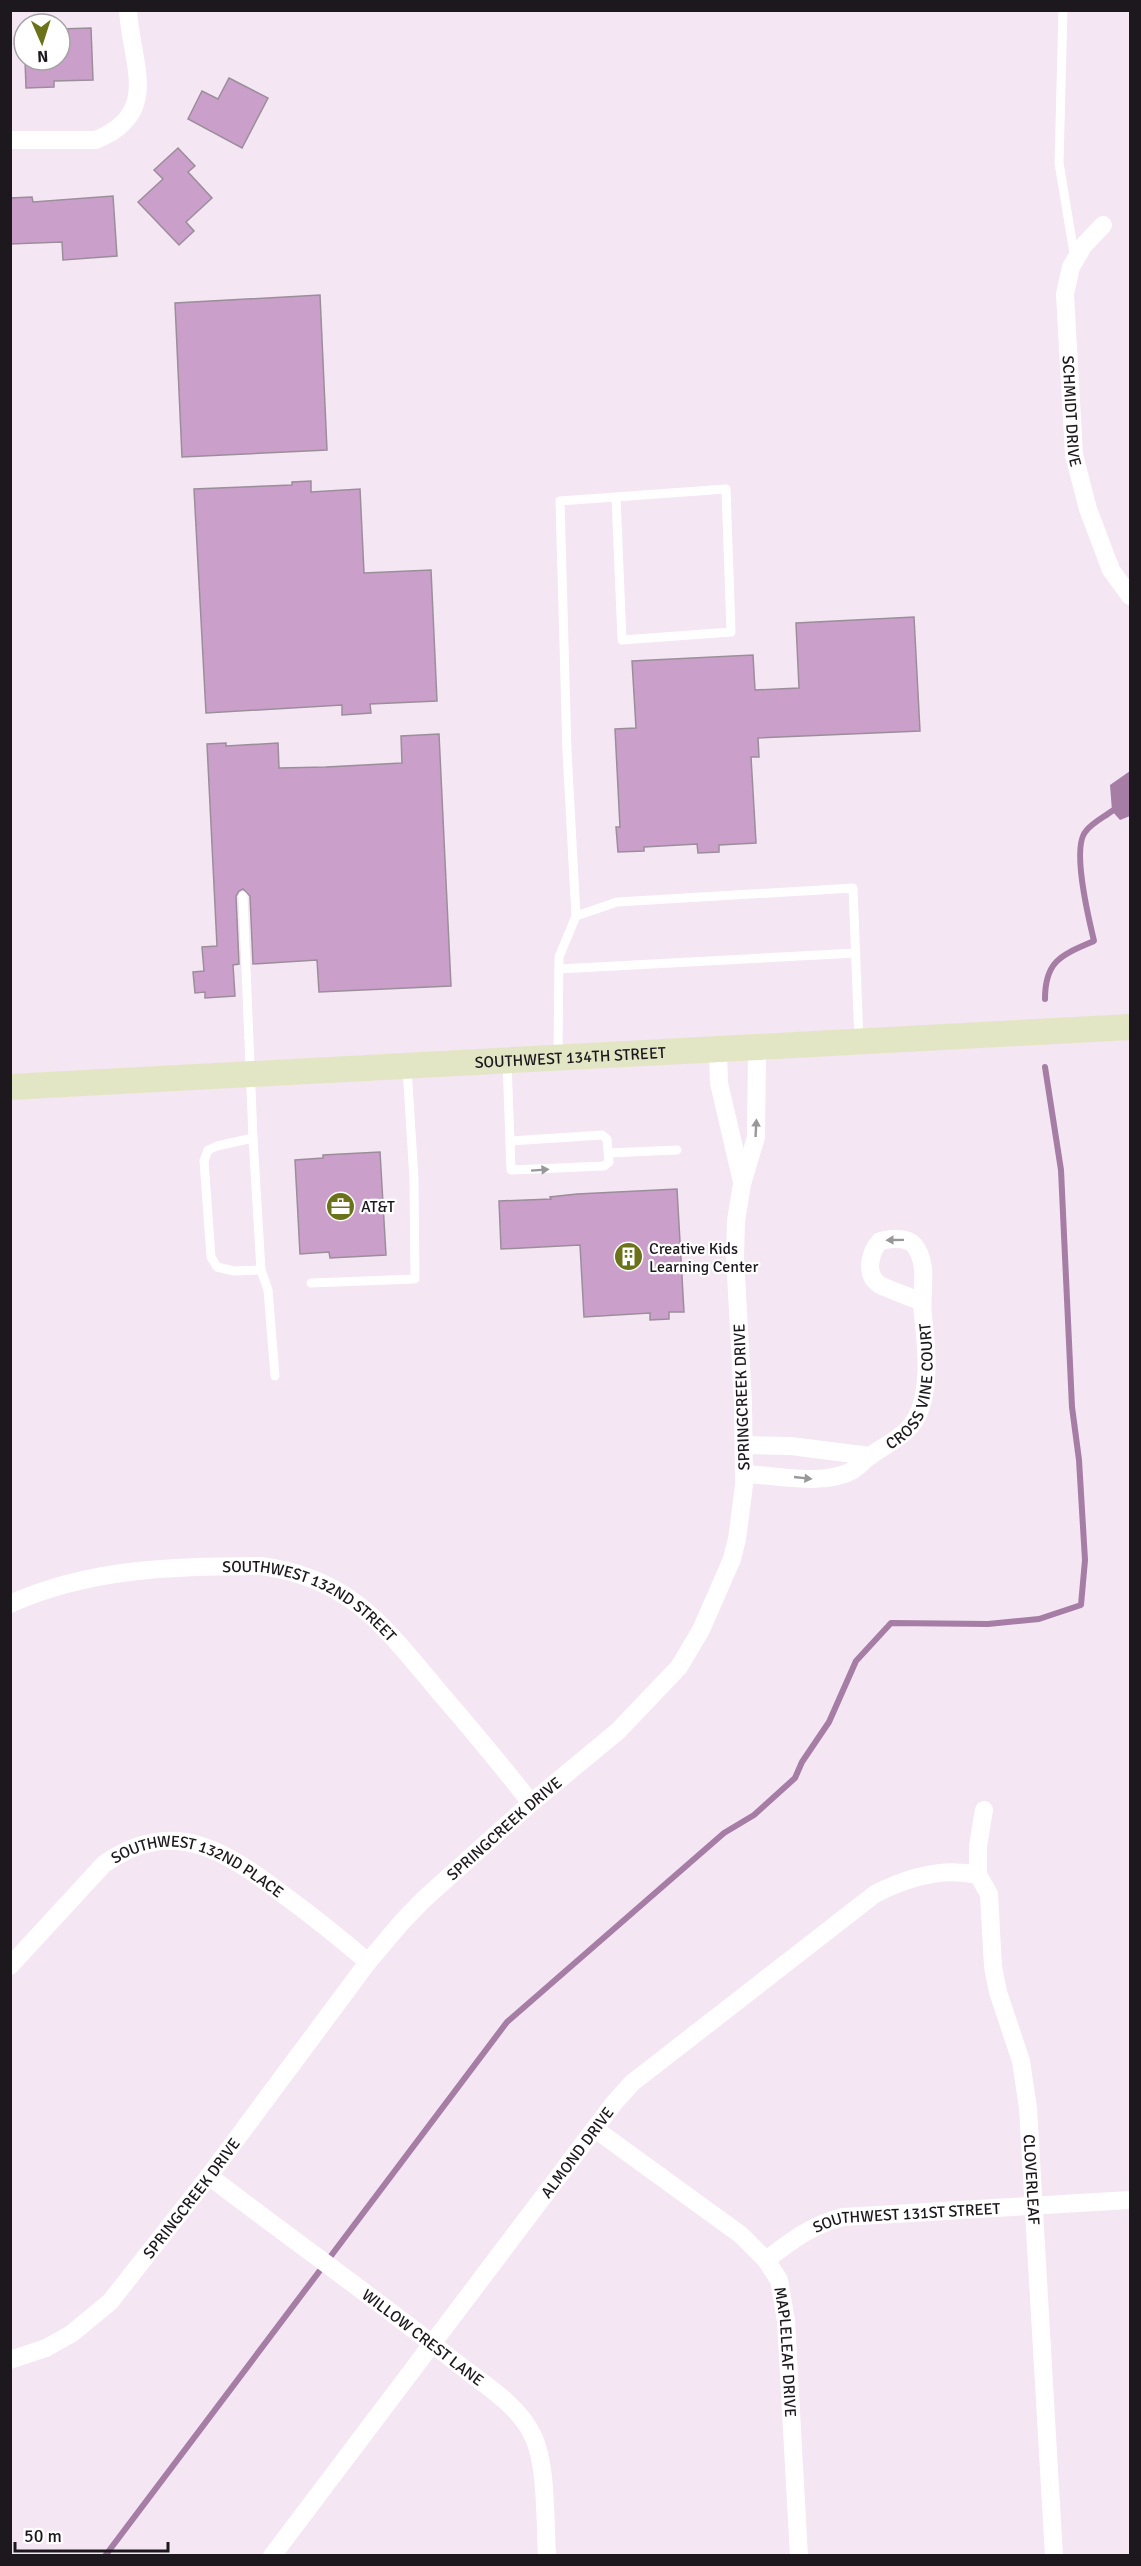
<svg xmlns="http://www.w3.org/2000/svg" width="1141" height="2566" font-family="Signika,sans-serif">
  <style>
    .water { fill: #a57da5 }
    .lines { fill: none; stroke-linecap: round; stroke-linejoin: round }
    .stream { stroke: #a57da5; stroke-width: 6 }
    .building { fill: #caa0ca; stroke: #9b8e9a; stroke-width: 1.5 }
    .lane { stroke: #fff; stroke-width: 9 }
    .street { stroke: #fff; stroke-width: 18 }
    .secondary { stroke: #e3e6c5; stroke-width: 26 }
    .oneway { fill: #999799 }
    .labels { text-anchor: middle; stroke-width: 4.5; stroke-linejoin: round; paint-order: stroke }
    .street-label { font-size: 16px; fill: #1d181d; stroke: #fff }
    .poi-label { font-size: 16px; fill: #1d181d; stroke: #fff; text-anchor: start }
  </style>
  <rect width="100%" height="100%" fill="#f4e6f3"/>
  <polygon class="water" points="1130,771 1130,816 1120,820 1112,811 1110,785"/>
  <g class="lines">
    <g class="stream">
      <path d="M 1045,999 C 1045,960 1062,955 1094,941 C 1089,920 1071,847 1086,831 C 1092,823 1104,817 1112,811"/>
      <polyline points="105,2556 507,2022 724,1833 754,1815 795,1778 802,1762 829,1722 856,1661 891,1623 988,1624 1039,1619 1081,1605 1085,1560 1079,1460 1072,1407 1061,1170 1045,1067"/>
    </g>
  </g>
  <g class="building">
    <polygon points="91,28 93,80 54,81 54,87 26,88 25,60 60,60 60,29"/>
    <polygon points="229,78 268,98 242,148 188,119 202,91 218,99"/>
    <polygon points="178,148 195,166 188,172 212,198 186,222 194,231 179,245 138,202 163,179 154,170"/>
    <polygon points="113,196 117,256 63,260 62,242 10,244 10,198 32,197 33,202"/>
    <polygon points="320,295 327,450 182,457 175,303"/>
    <polygon points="311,481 311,492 360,489 364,573 431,570 437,701 370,704 371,713 342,715 342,705 206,713 194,489 292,485 292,482"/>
    <polygon points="914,617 920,731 758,738 759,757 751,757 756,843 719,845 719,852 698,853 697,844 644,847 644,851 618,852 616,827 620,827 615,729 636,728 632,661 753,655 755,690 799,688 796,623"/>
    <polygon points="439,734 451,986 319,992 317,960 253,964 250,896 243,889 239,891 236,896 239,964 233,965 235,996 205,998 205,992 195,993 193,972 204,971 202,947 217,946 207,744 226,743 226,746 278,743 279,768 326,767 402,763 401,736"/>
    <polygon points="380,1152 386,1255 330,1258 329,1252 300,1254 295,1160 323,1158 323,1155"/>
    <polygon points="677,1189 684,1312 669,1312 669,1319 650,1320 650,1313 584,1317 580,1245 501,1249 499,1201 551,1199 550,1197 577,1194"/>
  </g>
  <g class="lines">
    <g class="lane">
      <polyline points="1063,10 1059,163 1075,259"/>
      <polyline points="243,896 253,1138 261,1270 268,1290 275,1376"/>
      <polyline points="576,916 617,902 853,888 859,1041"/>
      <polyline points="559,969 856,953"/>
      <polyline points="558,1055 559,957 576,916 567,752 560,501 726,489 731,632 622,640 616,497"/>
      <polyline points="507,1061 511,1170 604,1166 609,1162 607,1139 602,1135 510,1141"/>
      <polyline points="253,1138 217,1146 208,1150 204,1161 211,1257 217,1267 234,1271 261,1270"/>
      <polyline points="609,1153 677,1150"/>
      <polyline points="311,1283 415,1279 414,1179 407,1068"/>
    </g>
    <g class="street">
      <path d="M 10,140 L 96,140 C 162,113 131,64 128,10"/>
      <path id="s1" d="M 1103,225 L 1084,245 L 1071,267 L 1065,294 L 1074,455 L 1088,509 L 1111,570 L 1130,596"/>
      <polyline points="718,1049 719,1083 742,1182"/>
      <polyline points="744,1445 791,1446 870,1456"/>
      <path id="s2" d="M 745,1474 C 767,1475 790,1479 813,1479 C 826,1479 846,1476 856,1468 C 861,1464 865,1459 870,1456 C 882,1447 896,1441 907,1430 C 933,1406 927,1348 923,1316 C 920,1294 930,1264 914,1245 C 906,1236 891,1239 880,1241 C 870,1252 864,1275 880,1285 C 889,1290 910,1296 921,1302"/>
      <path id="s3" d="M 10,1604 C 89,1568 177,1566 261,1566 C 352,1578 386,1629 441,1694 C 472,1730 502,1766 531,1803"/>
      <path id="s4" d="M 984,1810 L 978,1846 L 978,1875 L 989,1894 L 993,1967 L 998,1992 L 1021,2061 L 1028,2108 L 1054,2556"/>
      <path id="s5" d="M 10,1966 L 104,1864 C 174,1815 227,1852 285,1896 C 314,1917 341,1939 368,1962"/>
      <path id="s6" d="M 595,2129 L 741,2235 L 766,2260 L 779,2280 L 786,2321 L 799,2556"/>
      <path id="s7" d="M 209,2176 C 290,2238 373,2297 453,2360 C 479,2381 517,2403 532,2434 C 547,2462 545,2523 547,2556"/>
      <path id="s8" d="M 766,2260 C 791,2241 811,2225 843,2217 L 1130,2200"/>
      <path id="s9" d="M 10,2360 L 46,2348 L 71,2334 L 110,2302 L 209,2176 L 368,1962 L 401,1923 L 423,1900 L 531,1803 L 618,1731 L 679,1667 L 701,1630 L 732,1559 L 737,1539 L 744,1485 L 743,1403 L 735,1256 L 736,1221 L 742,1184 L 756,1137 L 757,1047"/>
      <path id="s10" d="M 272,2556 L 614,2103 L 632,2083 L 875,1894 C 906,1878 943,1867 978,1875"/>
    </g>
    <path class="secondary" id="s11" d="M 10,1087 L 1130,1027"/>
  </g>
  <defs><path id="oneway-solid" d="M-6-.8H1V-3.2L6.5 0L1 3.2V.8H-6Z" transform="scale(1.5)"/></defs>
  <g class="oneway">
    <use href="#oneway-solid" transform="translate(756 1128) rotate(-87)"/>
    <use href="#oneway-solid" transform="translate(540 1170) rotate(-4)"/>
    <use href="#oneway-solid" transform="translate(895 1240) rotate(179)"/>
    <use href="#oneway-solid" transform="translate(803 1478) rotate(6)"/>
  </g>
  <defs>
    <symbol id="office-disc" viewBox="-11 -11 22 22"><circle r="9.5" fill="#6b721a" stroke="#fff"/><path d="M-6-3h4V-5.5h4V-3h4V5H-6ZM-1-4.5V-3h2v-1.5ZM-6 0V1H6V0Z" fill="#fff"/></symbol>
    <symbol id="building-disc" viewBox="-11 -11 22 22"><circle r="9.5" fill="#6b721a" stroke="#fff"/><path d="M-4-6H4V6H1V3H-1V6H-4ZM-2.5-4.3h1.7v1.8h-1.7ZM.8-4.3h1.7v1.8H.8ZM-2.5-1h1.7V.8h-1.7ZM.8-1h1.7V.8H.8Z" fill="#fff"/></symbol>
  </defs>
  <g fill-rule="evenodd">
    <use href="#office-disc" x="324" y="1190" width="33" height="33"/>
    <use href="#building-disc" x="612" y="1240" width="33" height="33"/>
  </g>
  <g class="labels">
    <g class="street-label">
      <text dy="6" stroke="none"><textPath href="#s1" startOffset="198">SCHMIDT DRIVE</textPath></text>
      <text dy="6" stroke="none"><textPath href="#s11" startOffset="561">SOUTHWEST 134TH STREET</textPath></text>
      <text dy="6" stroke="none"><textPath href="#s2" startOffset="220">CROSS VINE COURT</textPath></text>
      <text transform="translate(741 1397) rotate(-92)" y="6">SPRINGCREEK DRIVE</text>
      <text dy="6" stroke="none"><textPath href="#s3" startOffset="314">SOUTHWEST 132ND STREET</textPath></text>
      <text dy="6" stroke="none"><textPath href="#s9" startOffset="735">SPRINGCREEK DRIVE</textPath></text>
      <text dy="6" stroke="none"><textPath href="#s5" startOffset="242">SOUTHWEST 132ND PLACE</textPath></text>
      <text dy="6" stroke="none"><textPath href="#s10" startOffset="506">ALMOND DRIVE</textPath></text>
      <text dy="6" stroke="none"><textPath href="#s4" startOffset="378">CLOVERLEAF</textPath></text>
      <text dy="6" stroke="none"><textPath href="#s9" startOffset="249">SPRINGCREEK DRIVE</textPath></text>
      <text dy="6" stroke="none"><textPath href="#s8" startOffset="152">SOUTHWEST 131ST STREET</textPath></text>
      <text dy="6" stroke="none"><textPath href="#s7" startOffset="268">WILLOW CREST LANE</textPath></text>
      <text dy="6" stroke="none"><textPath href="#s6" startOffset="312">MAPLELEAF DRIVE</textPath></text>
    </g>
    <g class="poi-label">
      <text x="361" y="1212">AT&amp;T</text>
      <text x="649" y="1254">Creative Kids<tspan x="649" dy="18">Learning Center</tspan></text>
    </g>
  </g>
  <rect width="1141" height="2566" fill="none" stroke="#1d181d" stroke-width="24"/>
  <g transform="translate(42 42) rotate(177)"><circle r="28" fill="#ffffff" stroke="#a5a3a5" stroke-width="1.5"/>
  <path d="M0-4.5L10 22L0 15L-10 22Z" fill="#6b721a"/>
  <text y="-9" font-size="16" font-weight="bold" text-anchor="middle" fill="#1d181d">N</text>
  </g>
  <path d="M15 2542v9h153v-9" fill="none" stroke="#1d181d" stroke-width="3"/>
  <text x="24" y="2542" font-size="18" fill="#1d181d" stroke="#ffffff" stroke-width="4.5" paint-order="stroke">50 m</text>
</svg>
